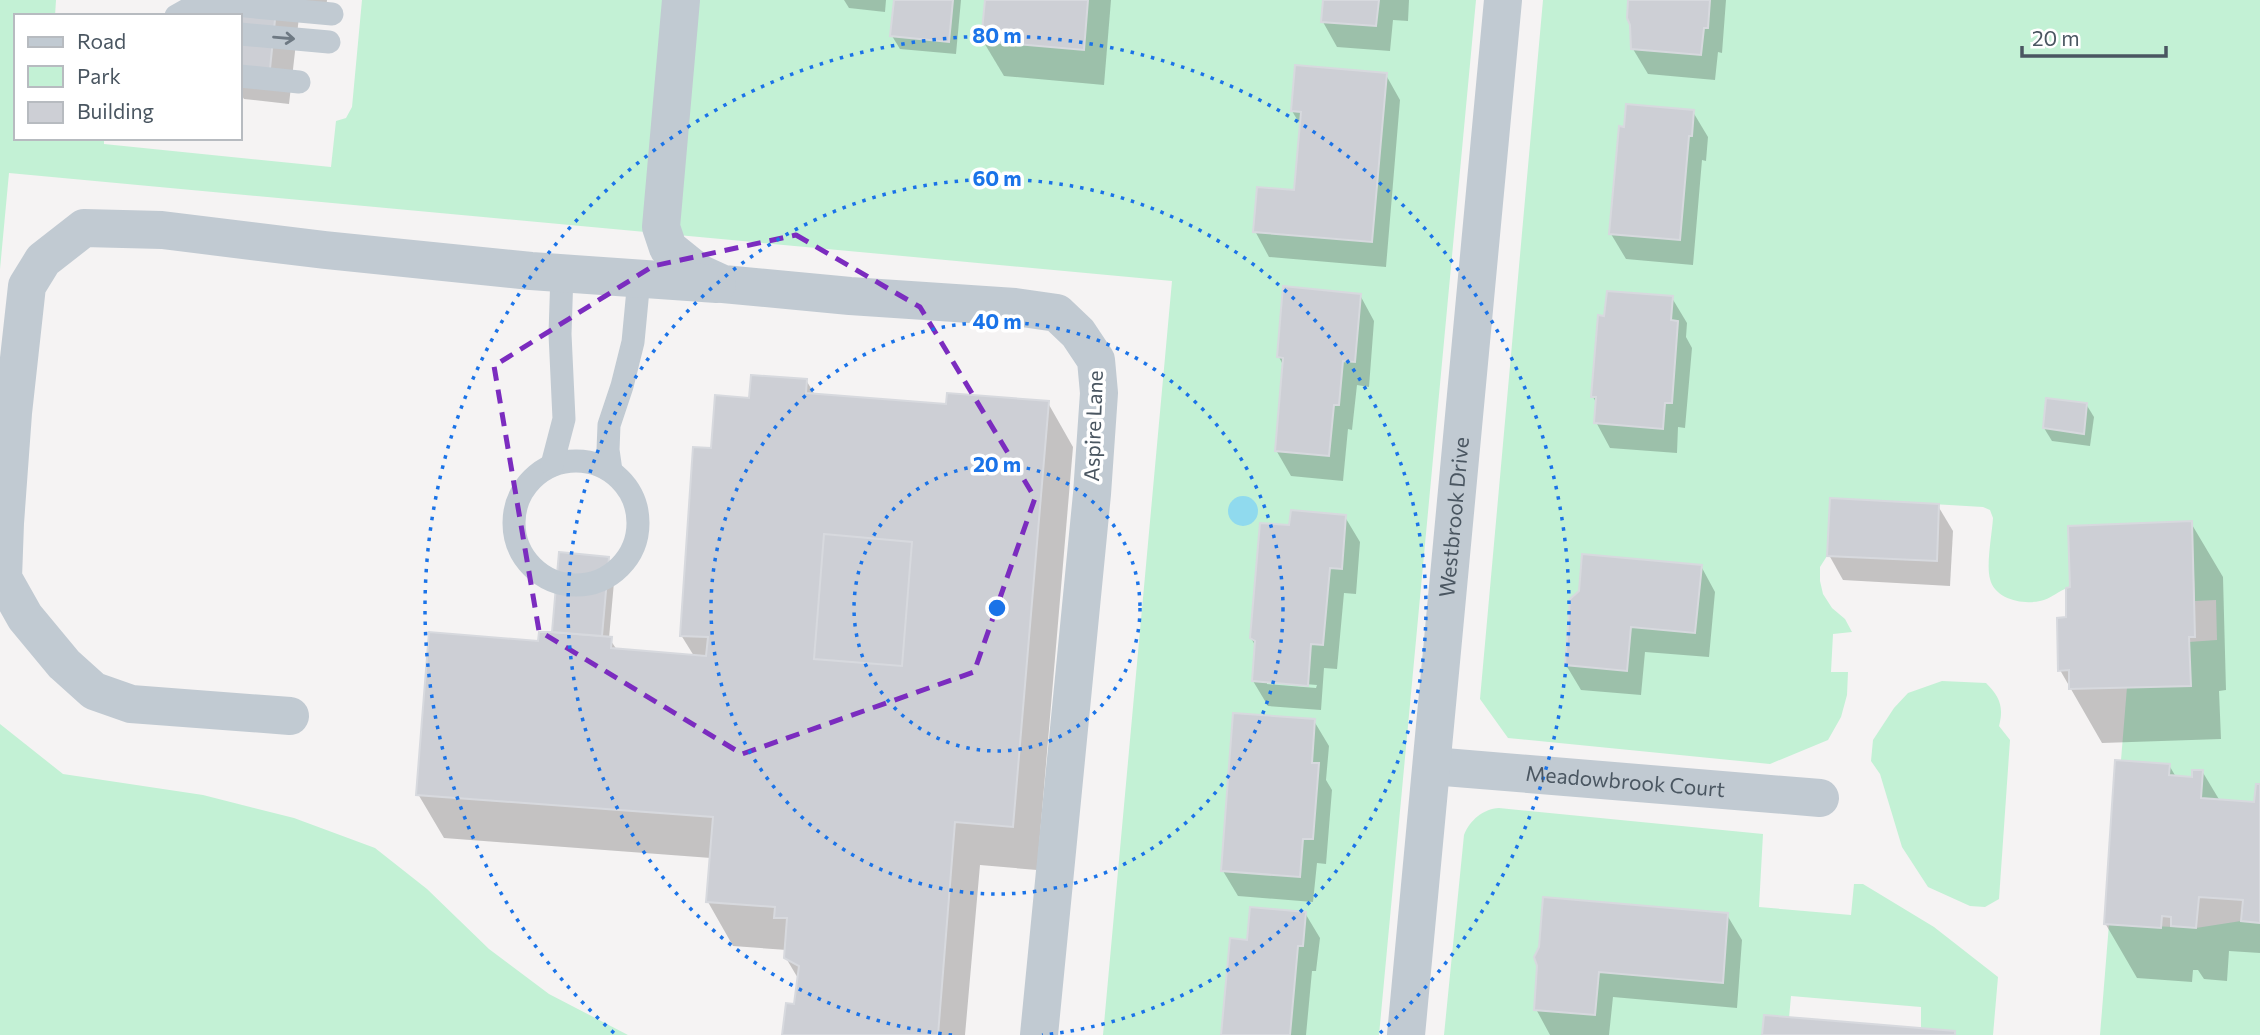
<svg xmlns="http://www.w3.org/2000/svg" width="2260" height="1035" font-family="Commissioner,sans-serif">
  <style>
    .green { fill: #c3f1d5 }
    .water { fill: #90daee }
    .shadow { fill: #0003; fill-rule: evenodd }
    .building { fill: #cdcfd5; stroke: #d7d9de; stroke-width: 2 }
    .lines { fill: none; stroke-linecap: round; stroke-linejoin: round }
    .service { stroke: #c1cad2; stroke-width: 23 }
    .minor { stroke: #c1cad2; stroke-width: 38 }
    .oneway { stroke: #6e7983 }
    .marked { fill: none; stroke: #7b2cbf; stroke-width: 5; stroke-dasharray: 14 9; stroke-linejoin: round }
    .ring { fill: none; stroke: #1a73e8; stroke-width: 3.5; stroke-dasharray: 3.5 7 }
    .labels { text-anchor: middle; stroke-width: 7; stroke-linejoin: round; paint-order: stroke }
    .street-label { font-size: 21px; fill: #4a5661; stroke: #fff }
    .centre { fill: #1a73e8; stroke: #fff; stroke-width: 3.5 }
    .ring-label { font-size: 21px; text-anchor: middle; font-weight: bold; fill: #1a73e8; stroke: #fff; stroke-width: 7; stroke-linejoin: round; paint-order: stroke }
  </style>
  <rect width="100%" height="100%" fill="#f5f3f3"/>
  <g class="green">
    <polygon points="0,0 56,0 55,16 16,16 16,138 104,138 104,144 331,167 336,121 346,118 352,107 362,0 1476,0 1379,1035 1103,1035 1172,281 9,173 0,269"/>
    <path d="M 1543,0 L 2260,0 L 2260,784 L 2256,784 L 2254,802 L 2201,798 L 2203,770 L 2193,770 L 2192,777 L 2169,775 L 2170,764 L 2121,760 L 2127,687 L 2189,642 L 2217,640 L 2216,600 L 2195,601 L 2192,521 L 2068,526 L 2070,587 C 2059,590 2051,599 2040,601 C 2022,605 1995,599 1990,579 C 1986,565 1992,534 1993,518 L 1990,510 L 1983,507 L 1831,498 L 1827,556 L 1820,567 L 1820,581 L 1823,594 L 1832,608 L 1845,619 L 1852,632 L 1833,634 L 1831,672 L 1848,672 L 1847,695 L 1841,717 L 1828,740 L 1770,764 L 1508,738 L 1480,699 Z"/>
    <path d="M 1942,681 L 1986,683 C 2000,697 2004,707 1999,726 L 2010,740 L 1999,899 L 1985,907 L 1970,906 L 1928,887 L 1902,847 L 1880,774 L 1871,761 L 1873,740 L 1894,708 L 1908,693 Z"/>
    <polygon points="0,724 63,774 203,795 294,818 375,848 427,889 489,949 549,994 628,1035 0,1035"/>
    <path d="M 1499,808 L 1763,834 L 1759,907 L 1851,915 L 1854,884 L 1863,884 L 1934,927 L 1998,977 L 1993,1035 L 1955,1035 L 1955,1031 L 1921,1028 L 1921,1007 L 1791,996 L 1789,1018 L 1764,1016 L 1762,1035 L 1444,1035 L 1464,835 C 1470,820 1483,809 1499,808 Z"/>
    <polygon points="2241,921 2260,923 2260,1035 2100,1035 2109,924 2196,928"/>
  </g>
  <circle class="water" cx="1243" cy="511" r="15"/>
  <g class="shadow">
    <polygon points="196,0 327,0 325,20 299,17 289,104 244,99 240,93 240,16"/>
    <polygon points="844,0 886,0 885,12 849,8"/>
    <polygon points="896,0 961,0 956,54 900,49 892,36"/>
    <polygon points="987,0 1111,0 1104,85 1004,76 983,41"/>
    <polygon points="1324,0 1409,0 1408,21 1393,20 1390,51 1337,47 1323,22"/>
    <polygon points="1630,0 1726,0 1722,53 1718,52 1715,80 1648,74 1633,49"/>
    <polygon points="1386,75 1400,100 1386,267 1269,257 1255,231 1296,192 1301,126 1292,111"/>
    <polygon points="1693,112 1708,137 1706,161 1702,160 1693,265 1626,259 1611,234"/>
    <polygon points="1360,295 1374,321 1369,387 1357,385 1352,430 1348,429 1343,481 1291,476 1276,450 1284,367 1279,357"/>
    <polygon points="1672,298 1687,323 1686,337 1692,348 1685,428 1678,427 1677,453 1610,448 1596,422 1597,404 1593,397"/>
    <polygon points="806,380 815,395 948,406 1048,403 1073,447 1037,870 980,865 965,1035 784,1035 796,1006 799,980 786,958 787,950 733,946 708,902 711,858 444,838 418,794 540,643 553,633 560,554 608,558 615,571 609,638 617,650 694,656 681,635 713,450 751,399"/>
    <polygon points="2086,404 2094,417 2090,446 2052,441 2044,428"/>
    <polygon points="1938,506 1953,531 1950,586 1843,580 1829,555"/>
    <path d="M 1345,517 L 1360,542 L 1356,594 L 1344,593 L 1337,669 L 1324,668 L 1321,710 L 1268,706 L 1253,681 L 1256,647 L 1251,638 L 1291,527 ZM 1267,681 L 1317,685 L 1316,688 L 1267,684 Z"/>
    <polygon points="2191,523 2223,577 2226,690 2219,691 2221,739 2102,743 2060,670 2068,619"/>
    <polygon points="1701,566 1715,592 1709,657 1645,652 1641,695 1581,690 1566,665"/>
    <polygon points="1314,721 1329,746 1326,780 1332,790 1326,864 1317,863 1313,902 1238,896 1223,871"/>
    <polygon points="2169,765 2176,777 2193,779 2202,771 2220,801 2256,804 2260,786 2260,953 2229,951 2227,981 2204,979 2198,970 2193,970 2192,982 2137,978 2105,923"/>
    <polygon points="1305,913 1320,938 1316,971 1312,971 1306,1035 1222,1035 1248,942"/>
    <polygon points="1727,915 1742,940 1737,1008 1613,997 1609,1035 1550,1035 1536,1009 1539,966"/>
  </g>
  <g class="building">
    <polygon points="228,0 277,0 270,69 240,66 240,16 226,16"/>
    <polygon points="894,0 953,0 949,42 890,36"/>
    <polygon points="985,0 1088,0 1084,50 981,41"/>
    <polygon points="1323,0 1379,0 1376,26 1321,22"/>
    <polygon points="1628,0 1710,0 1708,28 1704,28 1701,55 1631,49 1630,25 1627,18"/>
    <polygon points="1295,65 1387,73 1372,242 1253,232 1257,187 1294,190 1301,112 1291,111"/>
    <polygon points="1626,104 1694,110 1692,136 1689,136 1680,240 1609,234 1619,126 1624,127"/>
    <polygon points="1283,286 1361,294 1355,362 1343,361 1339,405 1334,405 1329,456 1275,451 1283,358 1277,357"/>
    <polygon points="1607,291 1673,296 1671,320 1678,321 1672,403 1665,403 1663,429 1594,423 1596,397 1591,397 1598,315 1604,316"/>
    <polygon points="751,375 807,379 806,393 946,404 947,393 1049,401 1013,827 955,822 938,1035 782,1035 786,1003 794,1004 799,966 784,958 787,918 774,918 775,907 706,902 713,817 416,795 429,632 538,641 539,632 552,632 612,637 611,648 706,656 708,637 680,636 693,447 711,448 715,395 749,398"/>
    <polygon points="2046,398 2087,403 2084,434 2043,428"/>
    <polygon points="1830,498 1939,504 1937,561 1827,556"/>
    <polygon points="1291,510 1346,515 1342,569 1330,568 1323,645 1311,644 1308,686 1252,681 1255,641 1250,638 1260,523 1289,525"/>
    <polygon points="2192,521 2195,637 2189,637 2191,686 2069,689 2069,670 2058,671 2057,618 2066,617 2066,588 2070,587 2068,526"/>
    <polygon points="824,534 912,542 902,666 814,659"/>
    <polygon points="559,552 609,557 602,636 552,632"/>
    <polygon points="1582,554 1702,565 1695,633 1631,627 1627,671 1565,665 1570,599 1579,591"/>
    <polygon points="1233,713 1315,719 1312,763 1319,763 1313,839 1303,839 1300,877 1221,871"/>
    <polygon points="2115,760 2170,764 2169,775 2192,777 2192,770 2203,770 2201,798 2254,802 2256,784 2260,784 2260,923 2241,921 2243,900 2199,897 2196,928 2171,926 2171,917 2162,916 2161,928 2104,924"/>
    <polygon points="1543,897 1728,913 1723,983 1599,972 1595,1015 1534,1010 1537,966 1534,957 1539,947"/>
    <polygon points="1250,907 1306,912 1303,946 1298,946 1290,1035 1221,1035 1230,938 1247,940"/>
    <polygon points="1764,1015 1955,1031 1955,1035 1762,1035"/>
  </g>
  <g class="lines">
    <g class="service">
      <polyline points="176,16 201,2 332,14"/>
      <polyline points="240,34 329,42"/>
      <polyline points="240,76 299,82"/>
      <circle cx="576" cy="523" r="62"/>
      <polyline points="552,465 564,419 560,334 562,273"/>
      <polyline points="611,471 608,450 609,425 622,386 633,342 639,279"/>
    </g>
    <g class="minor">
      <polyline points="681,0 661,227 668,248 699,273 723,284 850,296 1015,307 1057,313 1078,333 1096,360 1099,393 1092,494 1039,1035"/>
      <polyline points="290,716 131,704 94,691 64,664 25,617 3,578 5,523 13,413 27,286 43,260 84,228 162,230 325,250 531,271 717,284"/>
      <path id="s1" d="M 1432,766 L 1820,798"/>
      <path id="s2" d="M 1406,1035 L 1503,0"/>
    </g>
  </g>
  <defs><path id="oneway-shaft" d="M-6 0H5M1.5-3L5.5 0L1.5 3" fill="none" stroke-width="1.6" stroke-linecap="round" stroke-linejoin="round" transform="scale(1.75)"/></defs>
  <use class="oneway" href="#oneway-shaft" transform="translate(284 38) rotate(5)"/>
  <path class="marked" d="M 796,235 L 920,307 L 1035,498 L 974,672 L 742,754 L 539,631 L 494,366 L 653,266 Z"/>
  <g class="ring">
    <circle cx="997" cy="608" r="143"/>
    <circle cx="997" cy="608" r="286"/>
    <path d="M952 1035A429 429 0 1 1 1042 1035"/>
    <path d="M614 1033A572 572 0 1 1 1380 1033"/>
  </g>
  <g class="labels">
    <g class="street-label">
      <text transform="translate(1094 426) rotate(-88)" y="7">Aspire Lane</text>
      <text dy="7" stroke="none"><textPath href="#s2" startOffset="520">Westbrook Drive</textPath></text>
      <text dy="7" stroke="none"><textPath href="#s1" startOffset="194">Meadowbrook Court</textPath></text>
    </g>
  </g>
  <circle cx="997" cy="608" r="10" class="centre"/>
  <g class="ring-label">
    <text x="997" y="43">80 m</text>
    <text x="997" y="186">60 m</text>
    <text x="997" y="329">40 m</text>
    <text x="997" y="472">20 m</text>
  </g>
  <rect x="14" y="14" width="228" height="126" fill="#ffffff" stroke="#b7bbc0" stroke-width="2"/>
  <rect x="28" y="37" width="35" height="10" fill="#c1cad2" stroke="#b7bbc0" stroke-width="2"/>
  <text x="77" y="49" font-size="21" fill="#4a5661">Road</text>
  <rect x="28" y="66" width="35" height="21" fill="#c3f1d5" stroke="#b7bbc0" stroke-width="2"/>
  <text x="77" y="84" font-size="21" fill="#4a5661">Park</text>
  <rect x="28" y="102" width="35" height="21" fill="#cdcfd5" stroke="#b7bbc0" stroke-width="2"/>
  <text x="77" y="119" font-size="21" fill="#4a5661">Building</text>
  <path d="M2022 46v10h144v-10" fill="none" stroke="#4a5661" stroke-width="3.5"/>
  <text x="2032" y="46" font-size="21" fill="#4a5661" stroke="#ffffff" stroke-width="5" paint-order="stroke">20 m</text>
</svg>
